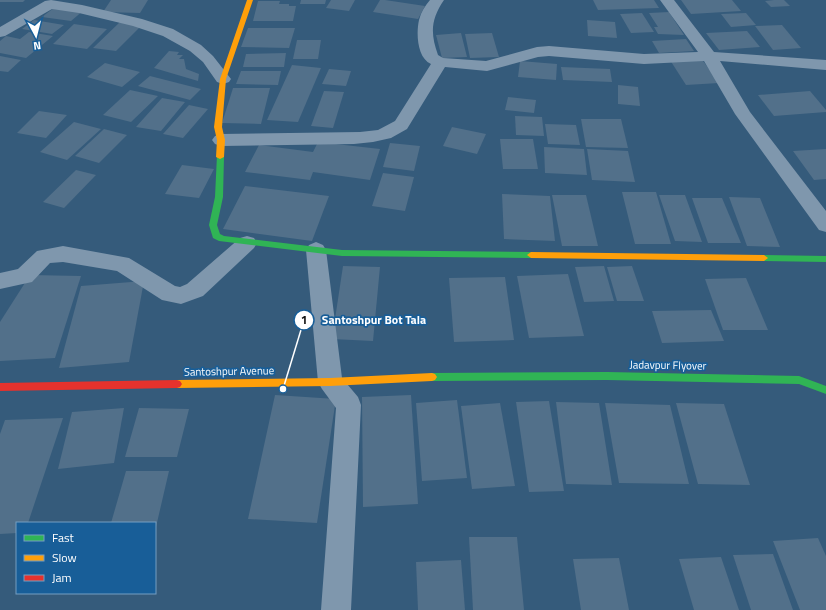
<svg xmlns="http://www.w3.org/2000/svg" width="826" height="610" font-family="'Titillium Web',sans-serif">
  <style>
    .building { fill: #52708a }
    .lines { fill: none; stroke-linecap: round; stroke-linejoin: round }
    .street { fill: #7f97ad; fill-rule: evenodd }
    .fast { fill: #30b455; fill-rule: evenodd }
    .slow { fill: #ff9f0a; fill-rule: evenodd }
    .jam { fill: #e5322d; fill-rule: evenodd }
    .labels { text-anchor: middle; stroke-width: 3.5; stroke-linejoin: round; paint-order: stroke }
    .street-label { font-size: 11px; fill: #fff; stroke: #185e98 }
    .leader { fill: none; stroke: #fff; stroke-width: 1.5 }
    .callout-dot { fill: #fff; stroke: #185e98; stroke-width: 1.5 }
    .mark-label { font-size: 12px; text-anchor: middle; font-weight: bold; fill: #111 }
    .callout-label { font-size: 12px; text-anchor: middle; font-weight: bold; fill: #fff; stroke: #185e98; stroke-width: 3.5; stroke-linejoin: round; paint-order: stroke }
  </style>
  <rect width="100%" height="100%" fill="#355b7b"/>
  <g class="building">
    <polygon points="0,0 25,0 23,2 0,2"/>
    <polygon points="111,0 148,0 140,13 103,12"/>
    <polygon points="301,0 326,0 325,4 300,4"/>
    <polygon points="331,0 355,0 349,11 326,8"/>
    <polygon points="380,0 385,0 425,6 418,19 373,12"/>
    <polygon points="593,0 654,0 659,8 598,10"/>
    <polygon points="681,0 732,0 741,11 691,14"/>
    <polygon points="774,0 784,0 790,6 771,7 765,1"/>
    <polygon points="258,1 280,1 279,4 289,4 289,6 296,6 293,21 253,21"/>
    <polygon points="55,7 84,10 71,21 42,17"/>
    <polygon points="669,12 684,35 658,34 654,27 658,27 649,13"/>
    <polygon points="642,13 654,32 631,33 620,14"/>
    <polygon points="746,13 756,25 731,27 721,14"/>
    <polygon points="34,20 64,25 52,34 22,29"/>
    <polygon points="587,20 615,22 617,38 588,36"/>
    <polygon points="120,22 142,25 116,51 93,48"/>
    <polygon points="74,24 107,29 87,49 53,44"/>
    <polygon points="782,25 801,48 773,50 755,26"/>
    <polygon points="248,28 295,28 289,48 241,47"/>
    <polygon points="747,31 760,47 719,50 706,33"/>
    <polygon points="29,32 53,36 26,58 0,53 0,41 6,36 20,39"/>
    <polygon points="461,33 467,57 442,58 436,35"/>
    <polygon points="492,33 499,57 470,58 465,34"/>
    <polygon points="686,39 694,51 659,53 652,41"/>
    <polygon points="297,40 321,40 318,59 293,59"/>
    <polygon points="169,51 179,52 177,55 183,55 179,59 184,59 186,69 199,74 198,81 154,68"/>
    <polygon points="286,53 284,67 243,67 246,54"/>
    <polygon points="0,56 21,60 8,72 0,71"/>
    <polygon points="701,58 719,83 686,85 670,60"/>
    <polygon points="520,61 557,64 556,80 518,77"/>
    <polygon points="105,63 140,72 122,87 87,77"/>
    <polygon points="292,65 321,68 298,122 267,120"/>
    <polygon points="561,67 610,69 612,82 563,80"/>
    <polygon points="329,69 351,71 346,86 322,84"/>
    <polygon points="241,71 281,71 278,85 236,84"/>
    <polygon points="150,76 201,89 190,100 138,86"/>
    <polygon points="618,85 638,87 640,106 618,104"/>
    <polygon points="233,88 270,88 261,124 222,123"/>
    <polygon points="130,90 158,96 131,122 103,115"/>
    <polygon points="324,91 344,92 333,128 311,126"/>
    <polygon points="810,91 826,110 826,112 774,116 758,95"/>
    <polygon points="508,97 536,100 534,113 505,110"/>
    <polygon points="162,98 185,102 161,131 136,127"/>
    <polygon points="189,105 208,109 183,138 163,134"/>
    <polygon points="39,111 67,115 46,138 17,133"/>
    <polygon points="515,116 542,117 544,136 516,135"/>
    <polygon points="581,119 621,119 628,148 586,147"/>
    <polygon points="74,122 101,129 67,160 40,152"/>
    <polygon points="545,124 576,125 580,145 548,144"/>
    <polygon points="452,127 486,134 477,154 443,146"/>
    <polygon points="104,129 127,135 99,163 75,156"/>
    <polygon points="500,139 533,139 538,169 503,169"/>
    <polygon points="318,142 380,149 370,180 313,172 310,180 245,172 259,145 313,152"/>
    <polygon points="390,143 420,146 414,171 383,167"/>
    <polygon points="544,147 584,149 587,175 545,173"/>
    <polygon points="587,149 628,151 635,182 592,180"/>
    <polygon points="826,149 826,179 814,180 793,151"/>
    <polygon points="182,165 214,169 199,198 165,194"/>
    <polygon points="76,170 96,175 64,208 43,202"/>
    <polygon points="383,173 414,177 405,211 372,206"/>
    <polygon points="245,186 329,196 312,241 223,229"/>
    <polygon points="622,192 656,192 671,244 635,244"/>
    <polygon points="502,194 550,196 555,241 504,239"/>
    <polygon points="552,195 586,195 598,246 562,246"/>
    <polygon points="659,195 685,195 702,242 675,241"/>
    <polygon points="729,197 760,198 780,247 747,246"/>
    <polygon points="692,198 722,198 741,243 708,243"/>
    <polygon points="343,266 380,267 373,341 332,339"/>
    <polygon points="604,266 614,301 584,302 575,267"/>
    <polygon points="632,266 644,301 617,301 607,267"/>
    <polygon points="568,274 584,336 529,338 517,276"/>
    <polygon points="30,275 81,276 55,358 0,361 0,322"/>
    <polygon points="505,277 514,340 454,342 449,278"/>
    <polygon points="746,278 768,330 723,330 705,279"/>
    <polygon points="144,281 129,362 59,368 81,286"/>
    <polygon points="711,310 724,341 662,343 652,311"/>
    <polygon points="275,395 336,399 317,523 248,519"/>
    <polygon points="411,395 418,504 363,507 362,397"/>
    <polygon points="457,400 467,478 422,481 416,403"/>
    <polygon points="549,401 564,491 529,492 516,402"/>
    <polygon points="556,402 599,403 612,485 566,484"/>
    <polygon points="500,403 515,486 472,489 461,406"/>
    <polygon points="605,403 670,405 689,484 619,483"/>
    <polygon points="676,403 724,404 750,485 698,484"/>
    <polygon points="124,408 114,463 58,469 72,412"/>
    <polygon points="139,408 189,409 177,457 125,457"/>
    <polygon points="63,418 28,523 17,523 17,533 0,534 0,434 5,420"/>
    <polygon points="126,471 169,471 156,527 155,523 111,523"/>
    <polygon points="469,537 517,537 524,610 473,610"/>
    <polygon points="818,538 826,556 826,610 800,610 773,541"/>
    <polygon points="773,554 793,610 751,610 733,555"/>
    <polygon points="721,557 739,610 694,610 679,559"/>
    <polygon points="619,558 629,610 581,610 573,559"/>
    <polygon points="461,560 465,610 418,610 416,562"/>
  </g>
  <g class="lines">
    <g class="street">
      <polygon points="51,0 82,5 142,19 173,29 201,45 213,56 231,79 229,82 223,84 217,82 203,62 190,51 163,36 133,26 79,13 52,9 5,36 0,37 0,27 45,1"/>
      <path d="M 430,0 L 444,0 C 431,19 430,33 438,55 L 443,58 L 486,61 L 537,47 L 549,46 L 644,54 L 698,52 L 660,0 L 674,0 L 714,52 L 826,60 L 826,70 L 720,61 L 750,112 L 826,211 L 826,232 L 819,230 L 735,114 L 704,61 L 644,64 L 549,56 L 538,57 L 487,71 L 445,67 L 407,129 L 391,138 L 373,142 L 354,144 L 221,146 L 215,144 L 212,140 L 215,136 L 221,134 L 360,132 L 378,130 L 395,121 L 431,64 C 417,58 416,33 419,20 C 421,12 425,6 430,0 Z"/>
      <polygon points="247,236 254,238 257,243 254,248 203,296 181,304 162,300 117,271 63,262 50,263 32,282 0,289 0,273 18,269 37,251 63,246 129,258 175,286 180,287 187,284 240,238"/>
      <polygon points="316,242 323,245 326,250 342,378 358,397 361,405 351,610 321,610 336,408 322,389 318,382 306,250 309,245"/>
    </g>
    <g class="fast">
      <polygon points="217,155 220,155 224,157 223,197 217,225 220,234 224,236 342,250 531,252 535,255 531,258 342,256 219,241 213,238 209,225 215,197"/>
      <polygon points="764,255 826,256 826,262 764,261 760,258"/>
      <polygon points="607,372 799,376 826,386 826,394 799,384 607,380 432,381 429,380 427,377 429,374 432,373"/>
    </g>
    <g class="slow">
      <polygon points="247,0 253,0 226,79 222,127 225,140 224,157 220,159 216,157 217,140 214,127 220,79"/>
      <polygon points="531,252 764,255 768,258 764,261 531,258 527,255"/>
      <polygon points="432,373 435,374 437,377 435,380 432,381 330,386 177,388 174,387 172,384 174,381 177,380 330,378"/>
    </g>
    <polygon class="jam" points="177,380 180,381 182,384 180,387 177,388 0,391 0,383"/>
  </g>
  <g class="labels">
    <g class="street-label">
      <text transform="translate(668 365) rotate(1)" y="4">Jadavpur Flyover</text>
      <text transform="translate(229 371) rotate(-1)" y="4">Santoshpur Avenue</text>
    </g>
  </g>
  <path class="leader" d="M283 389L304 320"/>
  <g class="callout-dot">
    <circle cx="283" cy="389" r="4"/>
    <circle cx="304" cy="320" r="10"/>
  </g>
  <g class="mark-label">
    <text x="304" y="324">1</text>
  </g>
  <g class="callout-label">
    <text x="374" y="324">Santoshpur Bot Tala</text>
  </g>
  <rect x="16" y="522" width="140" height="72" fill="#185e98" stroke="#749ec1"/>
  <rect x="24" y="535" width="20" height="6" fill="#30b455" stroke="#749ec1"/>
  <text x="52" y="542" font-size="12" fill="#ffffff">Fast</text>
  <rect x="24" y="555" width="20" height="6" fill="#ff9f0a" stroke="#749ec1"/>
  <text x="52" y="562" font-size="12" fill="#ffffff">Slow</text>
  <rect x="24" y="575" width="20" height="6" fill="#e5322d" stroke="#749ec1"/>
  <text x="52" y="582" font-size="12" fill="#ffffff">Jam</text>
  <g transform="translate(36 36) rotate(173)" stroke="#185e98" stroke-width="3" paint-order="stroke">
  <path d="M0-3L7 15L0 10L-7 15Z" fill="#ffffff"/>
  <text y="-6" font-size="11" font-weight="bold" text-anchor="middle" fill="#ffffff">N</text>
  </g>
</svg>
